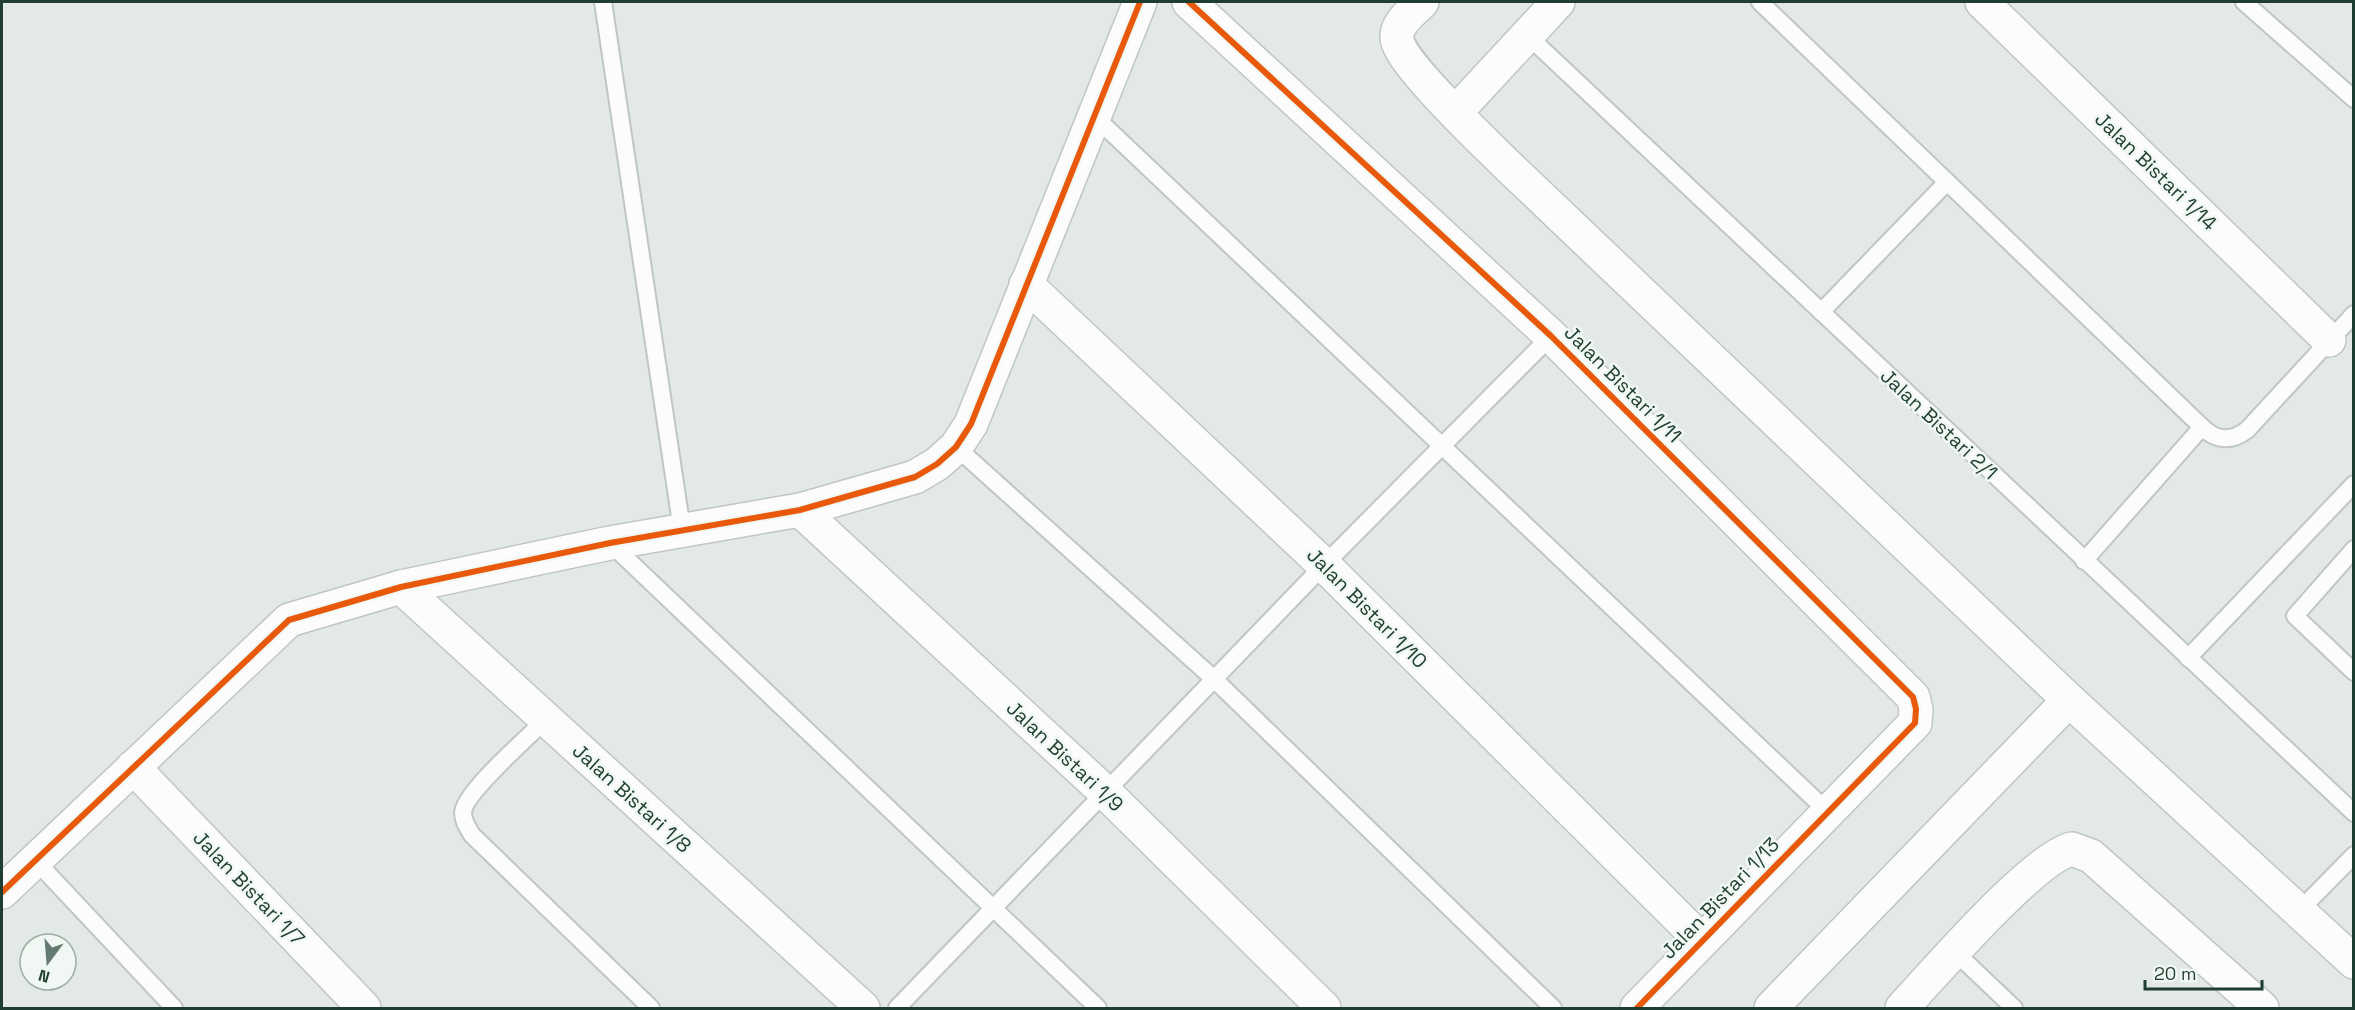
<svg xmlns="http://www.w3.org/2000/svg" width="2355" height="1010" font-family="'Space Grotesk',sans-serif">
  <style>
    .lines { fill: none; stroke-linecap: round; stroke-linejoin: round }
    .lane-casing { stroke: #c0c6c3; stroke-width: 20 }
    .street-casing { stroke: #c0c6c3; stroke-width: 36 }
    .secondary-casing { stroke: #bcc5c1; stroke-width: 36 }
    .lane { stroke: #fbfcfb; stroke-width: 16 }
    .street { stroke: #fbfcfb; stroke-width: 33 }
    .secondary { stroke: #fbfcfb; stroke-width: 33 }
    .cycleway-casing { stroke: #f1f8f3; stroke-width: 10 }
    .cycleway { stroke: #e8590c; stroke-width: 6 }
    .labels { text-anchor: middle; stroke-width: 5; stroke-linejoin: round; paint-order: stroke }
    .street-label { font-size: 20px; fill: #1f3e31; stroke: #f1f8f3 }
  </style>
  <rect width="100%" height="100%" fill="#e3e9e6"/>
  <g class="lines">
    <defs>
      <g id="lane">
        <polyline points="603,2 682,530"/>
        <polyline points="1760,2 2202,427"/>
        <polyline points="2244,2 2354,99"/>
        <polyline points="1526,34 2354,813"/>
        <polyline points="1094,116 1828,812"/>
        <polyline points="1821,312 1947,182"/>
        <polyline points="956,447 1214,679 1553,1008"/>
        <polyline points="610,543 1098,1008"/>
        <polyline points="2354,549 2295,616 2354,672"/>
        <path d="M 2084,561 L 2202,427 C 2216,441 2231,442 2247,430 L 2354,314"/>
        <polyline points="2188,658 2354,484"/>
        <path d="M 546,719 C 530,736 463,793 463,813 C 463,821 468,828 472,835 L 651,1008"/>
        <polyline points="35,860 174,1008"/>
        <polyline points="2299,911 2354,855"/>
        <polyline points="1955,952 2014,1008"/>
        <polyline points="897,1008 1324,565 1551,336"/>
      </g>
      <g id="street">
        <polyline points="1189,2 1551,336 1913,697 1916,709 1915,723 1637,1008"/>
        <path d="M 1422,2 C 1413,11 1396,23 1397,38 C 1398,61 1485,143 1505,163 L 2069,700 L 2354,962"/>
        <polyline points="1982,2 2329,340"/>
        <polyline points="1455,113 1558,2"/>
        <polyline points="1026,284 1324,565 1701,940"/>
        <polyline points="800,510 1105,792 1324,1008"/>
        <polyline points="401,587 863,1008"/>
        <polyline points="133,767 364,1008"/>
        <polyline points="2,892 289,620 401,587 610,543 800,510 915,477 937,464 956,447 971,424 1140,2"/>
        <path d="M 1902,1008 C 1933,975 2034,857 2072,849 L 2091,856 L 2262,1008"/>
      </g>
      <polyline id="secondary" points="1771,1008 2069,700"/>
    </defs>
    <use href="#lane" class="lane-casing"/>
    <use href="#street" class="street-casing"/>
    <use href="#secondary" class="secondary-casing"/>
    <use href="#lane" class="lane"/>
    <use href="#street" class="street"/>
    <use href="#secondary" class="secondary"/>
    <defs>
      <g id="cycleway">
        <polyline points="1189,2 1551,336 1913,697 1916,709 1915,723 1637,1008"/>
        <polyline points="2,892 289,620 401,587 610,543 800,510 915,477 937,464 956,447 971,424 1140,2"/>
      </g>
    </defs>
    <use href="#cycleway" class="cycleway-casing"/>
    <use href="#cycleway" class="cycleway"/>
  </g>
  <g class="labels">
    <g class="street-label">
      <text transform="translate(2156 171) rotate(44)" y="7">Jalan Bistari 1/14</text>
      <text transform="translate(1623 384) rotate(45)" y="7">Jalan Bistari 1/11</text>
      <text transform="translate(1939 424) rotate(43)" y="7">Jalan Bistari 2/1</text>
      <text transform="translate(1367 608) rotate(45)" y="7">Jalan Bistari 1/10</text>
      <text transform="translate(1065 756) rotate(43)" y="7">Jalan Bistari 1/9</text>
      <text transform="translate(632 798) rotate(42)" y="7">Jalan Bistari 1/8</text>
      <text transform="translate(249 888) rotate(46)" y="7">Jalan Bistari 1/7</text>
      <text transform="translate(1720 898) rotate(-46)" y="7">Jalan Bistari 1/13</text>
    </g>
  </g>
  <rect width="2355" height="1010" fill="none" stroke="#1f3e31" stroke-width="6"/>
  <g transform="translate(48 962) rotate(196)"><circle r="28" fill="#f1f8f3" stroke="#9daea5" stroke-width="1.5"/>
  <path d="M0-4.5L10 22L0 15L-10 22Z" fill="#647a70"/>
  <text y="-9" font-size="16" font-weight="bold" text-anchor="middle" fill="#1f3e31">N</text>
  </g>
  <path d="M2145 980v9h117v-9" fill="none" stroke="#1f3e31" stroke-width="3"/>
  <text x="2154" y="980" font-size="18" fill="#1f3e31" stroke="#f1f8f3" stroke-width="4.5" paint-order="stroke">20 m</text>
</svg>
